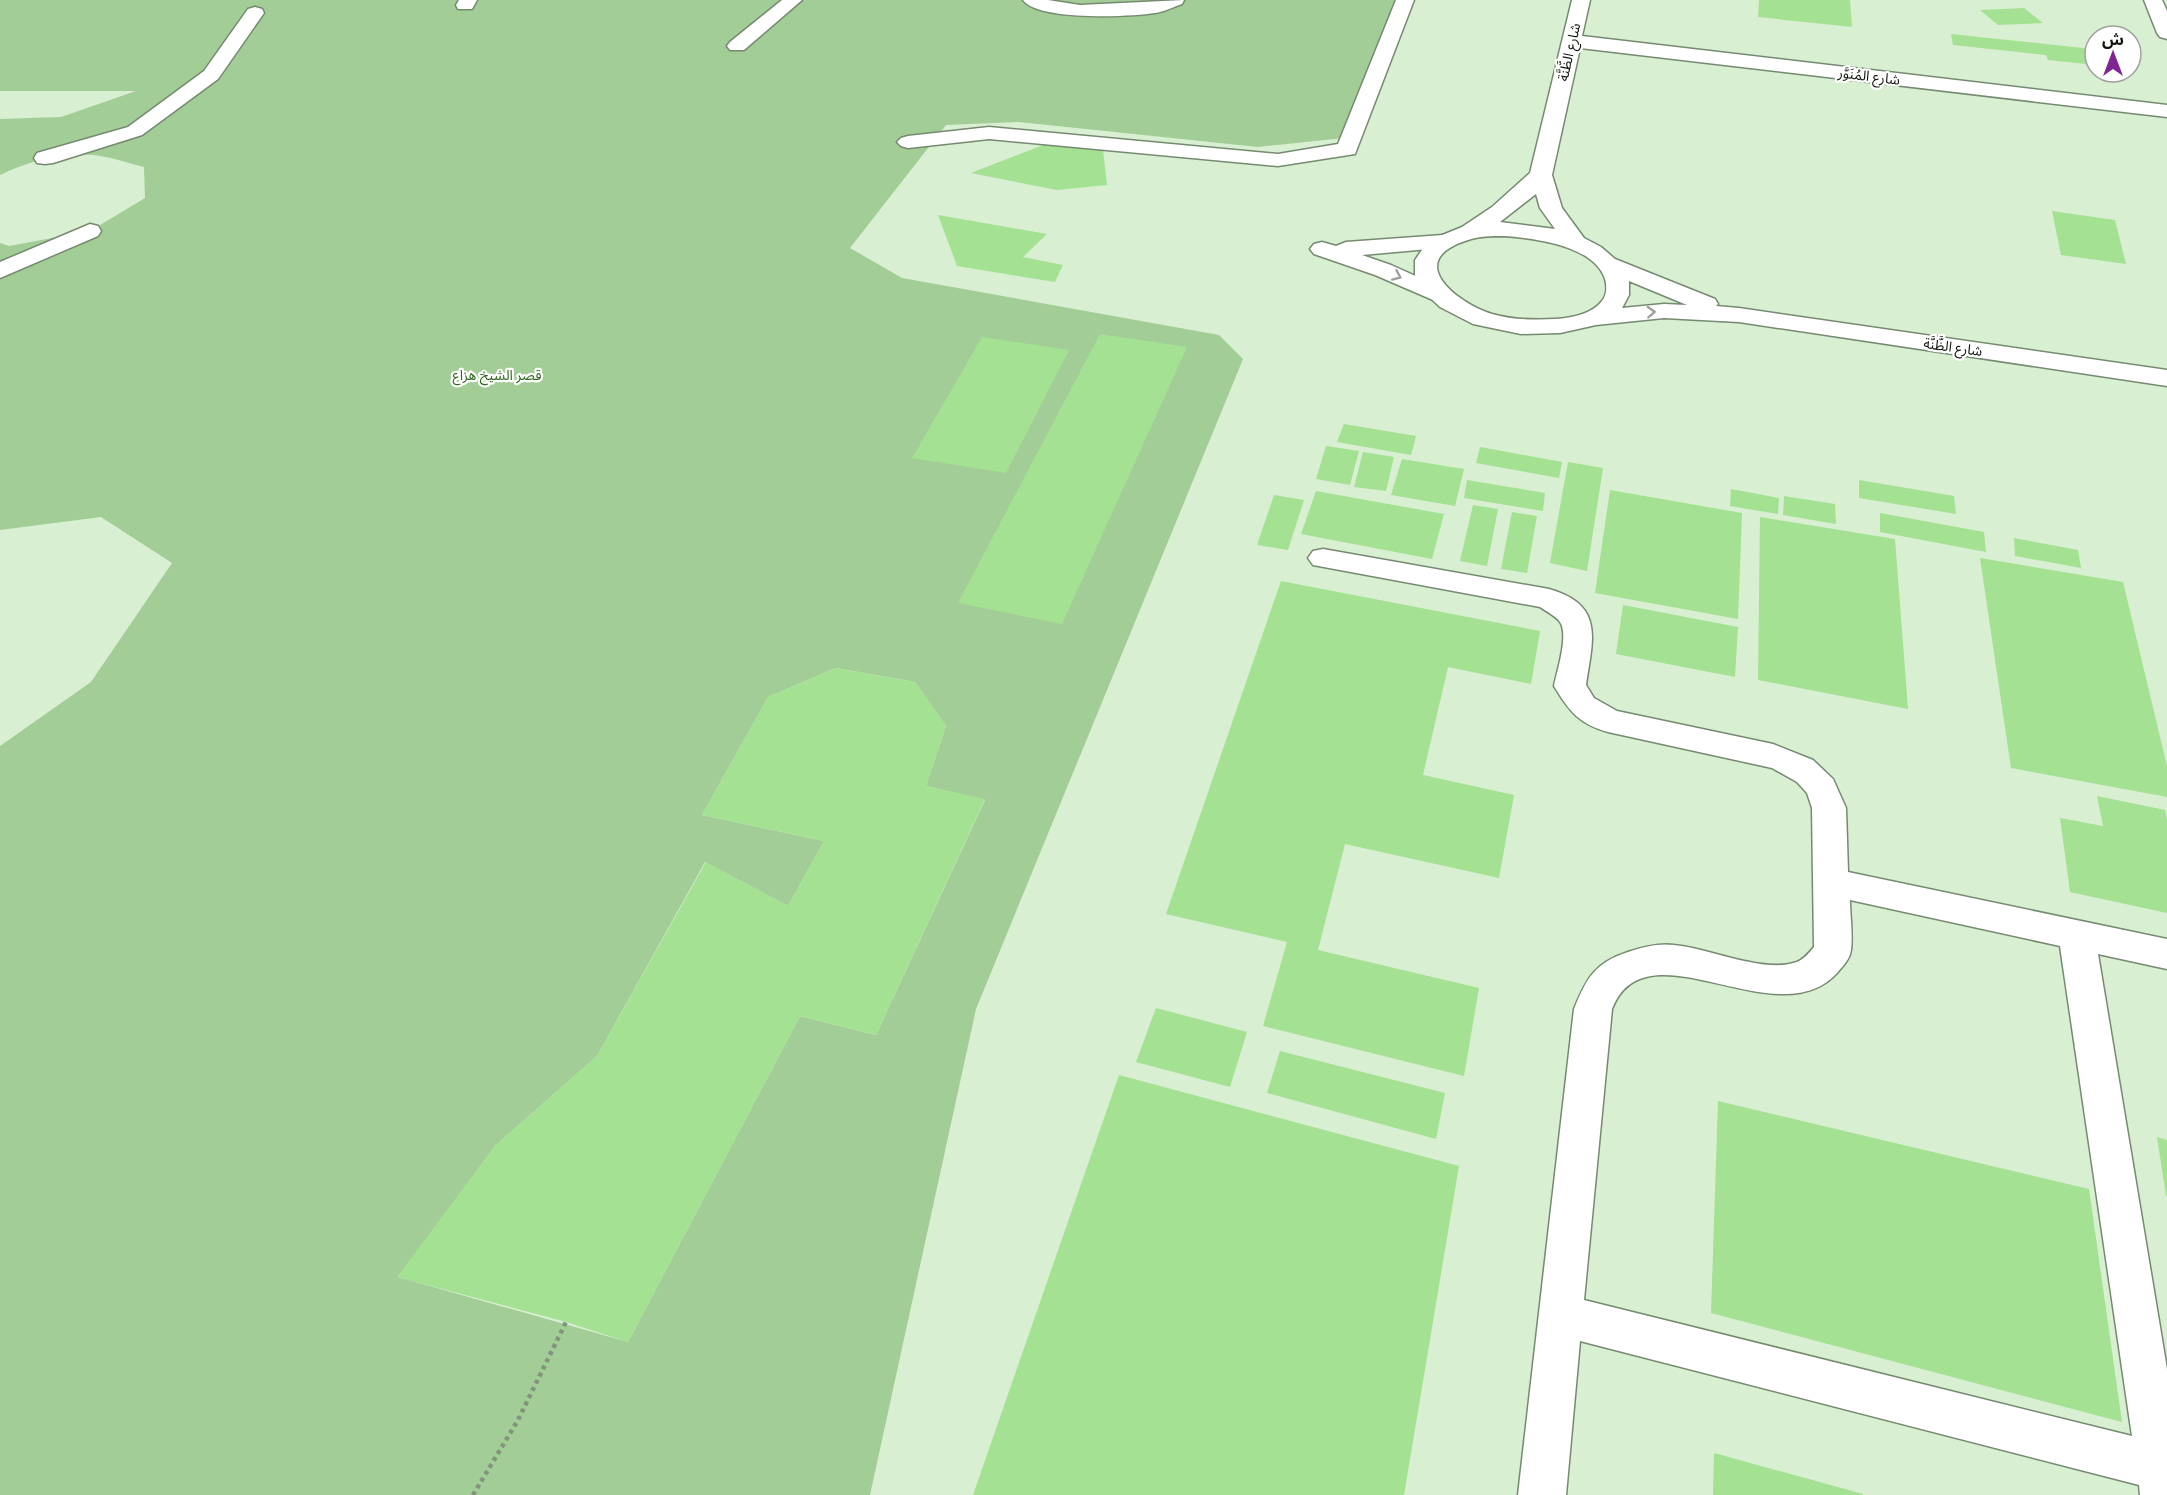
<svg xmlns="http://www.w3.org/2000/svg" width="2167" height="1495" font-family="Figtree,'Noto Sans Arabic',sans-serif">
  <style>
    .green { fill: #a2cd96; fill-rule: evenodd }
    .building { fill: #a4e193 }
    .lines { fill: none; stroke-linecap: round; stroke-linejoin: round }
    .service-casing { stroke: #758a70; stroke-width: 3 }
    .minor-casing { stroke: #758a70; stroke-width: 3 }
    .path { stroke: #82937e; stroke-width: 4.5; stroke-dasharray: 4 4; stroke-linecap: butt }
    .service { fill: #fff; fill-rule: evenodd }
    .minor { fill: #fff; fill-rule: evenodd }
    .oneway { stroke: #9fa19d }
    .labels { text-anchor: middle; stroke-width: 4.5; stroke-linejoin: round; paint-order: stroke }
    .far-street-label { font-size: 14px; fill: #0e150b; stroke: #fff }
    .far-park-label { font-size: 14px; fill: #2f671d; stroke: #fff }
  </style>
  <rect width="100%" height="100%" fill="#d8efd2"/>
  <path class="green" d="M 0,0 L 1399,0 L 1344,138 L 1258,147 L 1019,122 L 946,125 L 850,248 L 902,278 L 1219,335 L 1243,359 L 976,1009 L 870,1495 L 0,1495 L 0,746 L 91,682 L 172,563 L 101,517 L 0,530 L 0,243 L 9,246 L 90,231 L 145,198 L 144,167 C 128,163 111,157 94,155 C 62,152 28,161 0,175 L 0,119 L 61,117 L 136,91 L 0,91 ZM 836,668 L 915,682 L 946,726 L 926,786 L 985,800 L 876,1035 L 800,1016 L 628,1342 L 398,1277 L 495,1146 L 597,1056 L 705,862 L 788,906 L 824,841 L 702,815 L 768,697 Z"/>
  <g class="building">
    <polygon points="1759,0 1850,0 1852,27 1758,17"/>
    <polygon points="2024,8 2043,23 1998,25 1980,10"/>
    <polygon points="1951,34 2092,49 2095,65 2048,60 2046,55 1953,45"/>
    <polygon points="1046,144 1103,150 1107,185 1057,190 971,173"/>
    <polygon points="2052,211 2115,220 2126,264 2061,255"/>
    <polygon points="938,215 1047,234 1023,257 1063,265 1055,282 957,266"/>
    <polygon points="1100,334 1187,347 1062,624 958,603"/>
    <polygon points="982,337 1069,350 1006,473 912,458"/>
    <polygon points="1344,424 1416,436 1411,455 1337,442"/>
    <polygon points="1326,446 1359,451 1350,485 1316,479"/>
    <polygon points="1480,447 1562,462 1559,478 1476,463"/>
    <polygon points="1363,452 1394,457 1386,491 1354,487"/>
    <polygon points="1402,459 1464,469 1455,506 1391,495"/>
    <polygon points="1568,462 1603,468 1587,571 1550,563"/>
    <polygon points="1467,480 1545,493 1543,511 1464,498"/>
    <polygon points="1859,480 1954,496 1956,514 1859,498"/>
    <polygon points="1731,489 1779,498 1778,514 1730,506"/>
    <polygon points="1610,490 1742,513 1738,619 1595,593"/>
    <polygon points="1316,491 1444,514 1432,559 1301,534"/>
    <polygon points="1274,495 1304,500 1288,550 1257,545"/>
    <polygon points="1784,496 1835,504 1836,524 1783,515"/>
    <polygon points="1473,505 1498,509 1487,566 1460,561"/>
    <polygon points="1512,512 1537,516 1527,573 1501,569"/>
    <polygon points="1880,513 1984,532 1986,552 1880,532"/>
    <polygon points="1760,517 1895,539 1908,709 1758,680"/>
    <polygon points="2014,538 2078,550 2081,568 2015,556"/>
    <polygon points="1980,558 2123,582 2167,766 2167,797 2011,768"/>
    <polygon points="1281,581 1540,631 1531,684 1448,667 1423,775 1514,795 1499,878 1345,844 1318,950 1479,988 1464,1076 1263,1026 1287,942 1166,914"/>
    <polygon points="1623,605 1738,627 1735,677 1616,654"/>
    <polygon points="836,668 915,682 946,726 926,786 985,799 876,1035 800,1016 628,1342 566,1322 397,1277 495,1146 597,1056 706,862 788,906 824,841 702,815 768,697"/>
    <polygon points="2097,796 2165,810 2167,820 2167,913 2070,892 2060,818 2103,826"/>
    <polygon points="1156,1008 1247,1032 1230,1087 1136,1062"/>
    <polygon points="1280,1051 1445,1093 1436,1139 1267,1093"/>
    <polygon points="1119,1075 1459,1166 1404,1495 973,1495"/>
    <polygon points="1718,1101 2089,1189 2122,1422 1711,1313"/>
    <polygon points="2157,1137 2167,1140 2167,1196 2166,1196"/>
    <polygon points="1714,1453 1863,1494 1863,1495 1713,1495"/>
  </g>
  <g class="lines">
    <defs>
      <g id="service">
        <polygon points="459,0 477,0 472,9 458,9 456,5"/>
        <polygon points="782,0 802,0 744,50 730,50 727,46 730,42"/>
        <path d="M 1023,0 L 1048,0 L 1080,5 L 1184,0 L 1182,4 C 1173,7 1164,12 1155,13 C 1131,17 1037,21 1023,0 Z"/>
        <polygon points="1396,0 1414,0 1355,154 1278,166 989,139 908,148 901,146 897,142 901,138 908,136 989,127 1278,154 1338,144"/>
        <polygon points="255,7 262,9 264,13 218,79 142,135 53,163 45,164 37,163 34,158 37,153 128,127 204,71 248,9"/>
        <polygon points="90,224 98,226 101,231 98,236 0,278 0,262"/>
        <polygon points="1443,235 1451,237 1455,242 1451,247 1362,255 1391,265 1449,291 1452,296 1449,301 1440,303 1375,275 1314,254 1310,249 1314,244 1322,242 1336,246 1346,242"/>
      </g>
      <g id="minor">
        <path d="M 1572,0 L 1590,0 L 1582,36 L 2167,105 L 2167,117 L 1580,48 L 1552,175 L 1562,208 L 1584,238 L 1601,247 L 1615,259 L 1715,299 L 1718,304 L 1716,306 L 1739,308 L 2167,370 L 2167,386 L 1739,322 L 1664,318 L 1596,325 L 1560,333 L 1521,334 L 1473,324 L 1440,307 L 1424,292 L 1415,278 L 1415,260 L 1424,247 L 1435,238 L 1462,227 L 1492,207 L 1530,173 ZM 1536,194 L 1540,208 L 1555,229 L 1500,222 ZM 1504,236 C 1533,238 1594,245 1605,279 C 1607,286 1607,295 1602,301 C 1592,314 1571,318 1556,319 C 1535,320 1512,320 1492,314 C 1455,302 1403,260 1468,240 C 1479,236 1492,236 1504,236 ZM 1629,281 L 1687,305 L 1664,304 L 1622,308 L 1629,295 Z"/>
        <polygon points="2144,0 2162,0 2167,11 2167,39 2160,37 2157,33"/>
        <path d="M 1323,549 L 1549,589 C 1606,605 1592,641 1586,685 L 1594,698 L 1617,711 L 1773,744 L 1813,760 L 1833,779 L 1846,808 L 1848,872 L 2167,939 L 2167,969 L 2098,954 L 2167,1369 L 2167,1495 L 2140,1495 L 2139,1485 L 1580,1341 L 1566,1495 L 1518,1495 L 1574,1009 C 1587,977 1595,963 1628,952 C 1643,947 1658,943 1674,945 C 1709,948 1764,974 1797,962 C 1804,959 1809,953 1814,947 L 1812,808 L 1807,793 L 1797,782 L 1772,768 L 1608,732 C 1579,724 1569,711 1554,686 C 1557,671 1569,635 1560,622 C 1556,616 1547,612 1540,607 L 1313,565 L 1308,558 L 1313,551 ZM 1850,900 L 2060,946 L 2132,1436 L 1584,1300 L 1612,1009 C 1646,921 1777,1039 1837,973 C 1843,966 1850,959 1851,950 C 1853,934 1850,916 1850,900 Z"/>
      </g>
    </defs>
    <use href="#service" class="service-casing"/>
    <use href="#minor" class="minor-casing"/>
    <polyline class="path" points="473,1495 518,1420 566,1322"/>
    <use href="#service" class="service"/>
    <use href="#minor" class="minor"/>
  </g>
  <defs><path id="oneway-chevron" d="M-2-3.5L2.5 0L-2 3.5" fill="none" stroke-width="1.6" stroke-linecap="round" stroke-linejoin="round" transform="scale(1.5)"/></defs>
  <g class="oneway">
    <use href="#oneway-chevron" transform="translate(1397 276) rotate(24)"/>
    <use href="#oneway-chevron" transform="translate(1651 312) rotate(-3)"/>
  </g>
  <g class="labels">
    <g class="far-street-label">
      <text transform="translate(1569 52) rotate(-77)" y="5">شارع الظَّنَّة</text>
      <text transform="translate(1869 76) rotate(7)" y="5">شارع المُنَوَّر</text>
      <text transform="translate(1953 347) rotate(8)" y="5">شارع الظَّنَّة</text>
    </g>
    <g class="far-park-label">
      <text x="497" y="380">قصر الشيخ هزاع</text>
    </g>
  </g>
  <g transform="translate(2113 54)"><circle r="28" fill="#ffffff" stroke="#9fa19d" stroke-width="1.5"/>
  <path d="M0-4.5L10 22L0 15L-10 22Z" fill="#7f2694"/>
  <text y="-9" font-size="16" font-weight="bold" text-anchor="middle" fill="#0e150b">ش</text>
  </g>
</svg>
